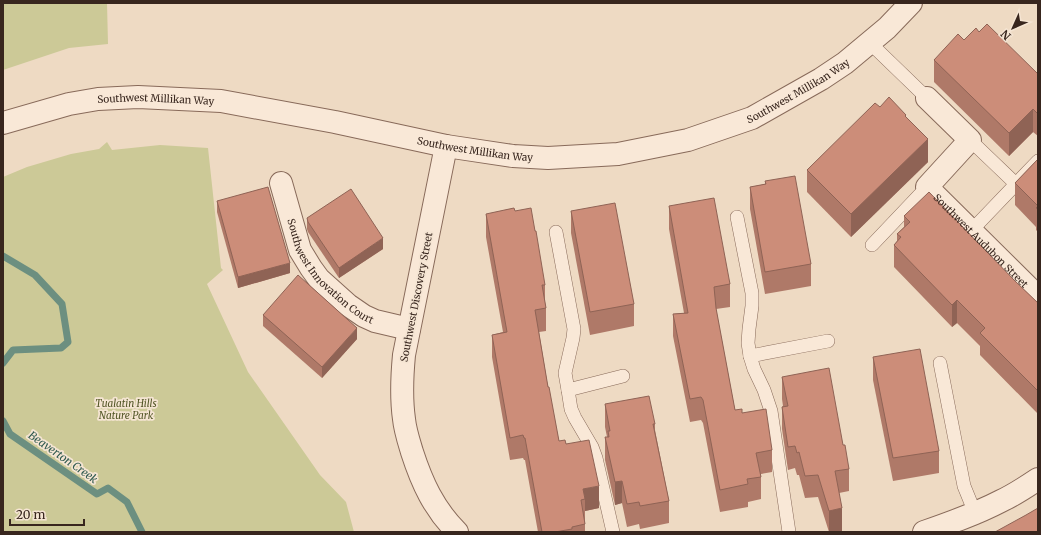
<svg xmlns="http://www.w3.org/2000/svg" width="1041" height="535" font-family="Merriweather,serif">
  <style>
    .green { fill: #ccc997 }
    .lines { fill: none; stroke-linecap: round; stroke-linejoin: round }
    .stream { stroke: #6c8f80; stroke-width: 7 }
    .service-casing { stroke: #886a5a; stroke-width: 14 }
    .minor-casing { stroke: #886a5a; stroke-width: 24 }
    .tertiary-casing { stroke: #886a5a; stroke-width: 24 }
    .service { stroke: #f9e8d7; stroke-width: 13 }
    .minor { stroke: #f9e8d7; stroke-width: 22 }
    .tertiary { stroke: #f9e8d7; stroke-width: 22 }
    .wall { fill: #af7968 }
    .shaded-wall { fill: #8f6355 }
    .building { fill: #cc8d79; stroke: #8f6355 }
    .labels { text-anchor: middle; stroke-width: 3.5; stroke-linejoin: round; paint-order: stroke }
    .street-label { font-size: 10px; fill: #38261e; stroke: #f5e5d3 }
    .park-label { font-size: 10px; font-style: italic; fill: #515525; stroke: #f5e5d3 }
    .water-label { font-size: 11px; font-style: italic; fill: #2d584e; stroke: #f5e5d3 }
  </style>
  <rect width="100%" height="100%" fill="#eedac3"/>
  <g class="green">
    <polygon points="3,3 107,3 108,44 69,48 3,70"/>
    <polygon points="107,142 112,150 160,145 208,148 221,268 223,270 207,284 248,372 320,475 346,502 354,532 3,532 3,177 27,167 71,154 99,149"/>
  </g>
  <g class="lines">
    <g class="stream">
      <polyline points="3,256 35,275 62,304 68,342 61,348 13,350 3,363"/>
      <polyline points="3,421 10,434 97,494 108,488 127,502 142,532"/>
    </g>
    <defs>
      <g id="service">
        <polyline points="869,42 927,98"/>
        <polyline points="970,140 1016,184"/>
        <polyline points="737,217 752,293 752,306 749,329 748,343 750,356 754,369 764,390 771,411 789,532"/>
        <polyline points="971,231 1038,161"/>
        <polyline points="556,232 574,329 573,338 565,373 568,390 571,409 575,418 592,447 596,458 613,532"/>
        <polyline points="872,245 927,187"/>
        <polyline points="750,356 828,341"/>
        <polyline points="940,363 964,486 975,513"/>
        <polyline points="568,390 623,376"/>
      </g>
      <g id="minor">
        <path id="s1" d="M 927,98 L 970,140 L 927,187 L 1038,297"/>
        <path d="M 446,146 L 404,355 C 402,376 401,398 404,419 C 405,430 409,442 412,452 C 422,483 434,509 457,532"/>
        <path id="s2" d="M 281,183 L 300,250 L 311,268 L 319,279 L 348,305 L 364,316 L 375,321 L 409,329"/>
        <path d="M 924,532 C 950,523 976,514 1001,501 C 1014,495 1026,487 1038,479"/>
      </g>
      <g id="tertiary">
        <path id="s3" d="M 3,123 L 69,104 L 98,99 L 138,97 L 221,101 L 335,122 L 446,146 L 513,156 L 548,158 L 618,154 L 688,140 L 752,118 L 821,79 L 845,63 L 887,28 L 911,3"/>
      </g>
    </defs>
    <use href="#service" class="service-casing"/>
    <use href="#minor" class="minor-casing"/>
    <use href="#tertiary" class="tertiary-casing"/>
    <use href="#service" class="service"/>
    <use href="#minor" class="minor"/>
    <use href="#tertiary" class="tertiary"/>
  </g>
  <g class="wall">
    <polygon points="979,32 1038,74 1038,136 1033,132 1009,156 934,82 934,60 964,40"/>
    <polygon points="880,107 906,117 928,162 851,237 807,192 807,170"/>
    <polygon points="1038,159 1038,232 1036,230 1036,227 1015,205 1015,183"/>
    <polygon points="765,181 811,264 811,286 765,294 750,209 750,187 765,184"/>
    <polygon points="217,201 290,273 238,288 217,212"/>
    <polygon points="669,206 730,284 730,307 716,309 735,410 742,413 772,450 772,472 761,474 761,499 748,502 748,507 720,512 703,423 701,420 690,422 673,336 673,314 684,313 669,229"/>
    <polygon points="571,211 634,304 634,326 590,335 571,233"/>
    <polygon points="486,214 545,285 545,302 546,308 546,331 539,332 548,387 559,441 566,444 599,508 585,511 585,532 538,532 525,460 524,460 523,458 510,460 492,357 492,335 503,332 486,237"/>
    <polygon points="904,216 1015,281 1038,303 1038,414 980,355 980,346 957,323 952,327 894,267 894,245 897,241 897,234 904,227"/>
    <polygon points="307,218 383,249 339,278 308,232 307,229"/>
    <polygon points="263,315 357,339 322,378 263,326"/>
    <polygon points="873,357 939,451 939,473 893,481 873,380"/>
    <polygon points="782,377 843,445 849,469 849,491 839,493 842,531 836,532 829,532 818,497 805,498 799,475 797,475 795,468 788,470 782,429 782,407 783,406 782,399"/>
    <polygon points="605,404 655,424 655,430 669,501 669,523 640,529 639,524 627,527 622,503 615,505 605,460 605,437 607,437 605,427"/>
  </g>
  <g class="shaded-wall">
    <polygon points="1033,109 1033,132 1009,156 1009,133"/>
    <polygon points="928,139 928,162 851,237 851,214"/>
    <polygon points="383,238 383,249 339,278 339,268"/>
    <polygon points="290,263 290,273 238,288 238,277"/>
    <polygon points="957,300 957,323 952,327 952,305"/>
    <polygon points="357,328 357,339 322,378 322,367"/>
    <polygon points="622,481 622,503 615,505 615,482"/>
    <polygon points="599,486 599,508 585,511 585,499 583,489"/>
    <polygon points="842,508 842,531 836,532 829,532 829,511"/>
  </g>
  <g class="building">
    <polygon points="987,24 1038,74 1038,114 1033,109 1009,133 934,60 958,34 964,40 976,28 979,32"/>
    <polygon points="889,97 906,115 905,116 928,139 851,214 807,170 875,103 880,107"/>
    <polygon points="1038,159 1038,209 1036,208 1038,206 1015,183"/>
    <polygon points="795,176 811,264 765,272 750,187 766,184 765,181"/>
    <polygon points="268,187 290,263 238,277 217,201"/>
    <polygon points="351,189 383,238 339,268 308,222 307,218"/>
    <polygon points="929,192 1015,281 1038,303 1038,391 980,333 985,328 957,300 952,305 894,245 901,237 897,234 910,222 904,216"/>
    <polygon points="714,198 730,284 714,287 716,308 735,410 742,409 742,413 766,409 772,450 756,453 761,477 747,479 748,484 720,490 703,400 701,397 690,399 673,314 688,313 669,206"/>
    <polygon points="615,203 634,304 590,312 571,211"/>
    <polygon points="514,208 515,211 531,208 535,231 536,231 545,285 542,285 546,308 535,310 548,387 549,387 559,441 565,440 566,444 589,440 599,486 583,489 585,499 581,500 585,524 572,527 572,529 555,532 542,532 525,438 524,438 523,435 510,438 492,335 507,332 486,214"/>
    <polygon points="298,275 357,328 322,367 263,315"/>
    <polygon points="920,349 939,451 893,458 873,357"/>
    <polygon points="829,368 843,445 845,445 849,469 835,471 842,508 829,511 818,475 805,476 799,452 797,453 795,446 788,447 782,407 788,406 782,377"/>
    <polygon points="649,396 655,424 653,424 669,501 640,506 639,502 627,504 622,481 615,482 605,437 609,437 608,431 610,431 605,404"/>
    <polygon points="1038,508 1038,532 995,532 1026,515"/>
  </g>
  <g class="labels">
    <g class="street-label">
      <text dy="4" stroke="none"><textPath href="#s3" startOffset="816">Southwest Millikan Way</textPath></text>
      <text dy="4" stroke="none"><textPath href="#s3" startOffset="156">Southwest Millikan Way</textPath></text>
      <text dy="4" stroke="none"><textPath href="#s3" startOffset="480">Southwest Millikan Way</textPath></text>
      <text dy="4" stroke="none"><textPath href="#s1" startOffset="200">Southwest Audubon Street</textPath></text>
      <text dy="4" stroke="none"><textPath href="#s2" startOffset="105">Southwest Innovation Court</textPath></text>
      <text transform="translate(416 297) rotate(-79)" y="4">Southwest Discovery Street</text>
    </g>
    <g class="park-label">
      <text x="126" y="407">Tualatin Hills<tspan x="126" dy="12">Nature Park</tspan></text>
    </g>
    <g class="water-label">
      <text transform="translate(63 457) rotate(35)" y="4">Beaverton Creek</text>
    </g>
  </g>
  <rect width="1041" height="535" fill="none" stroke="#38261e" stroke-width="8"/>
  <g transform="translate(1013 28) rotate(225)" stroke="#f5e5d3" stroke-width="3" paint-order="stroke">
  <path d="M0-3L7 15L0 10L-7 15Z" fill="#38261e"/>
  <text y="-6" font-size="11" font-weight="bold" text-anchor="middle" fill="#38261e">N</text>
  </g>
  <path d="M10 519v6h74v-6" fill="none" stroke="#38261e" stroke-width="2"/>
  <text x="16" y="519" font-size="12" fill="#38261e" stroke="#f5e5d3" stroke-width="3" paint-order="stroke">20 m</text>
</svg>
